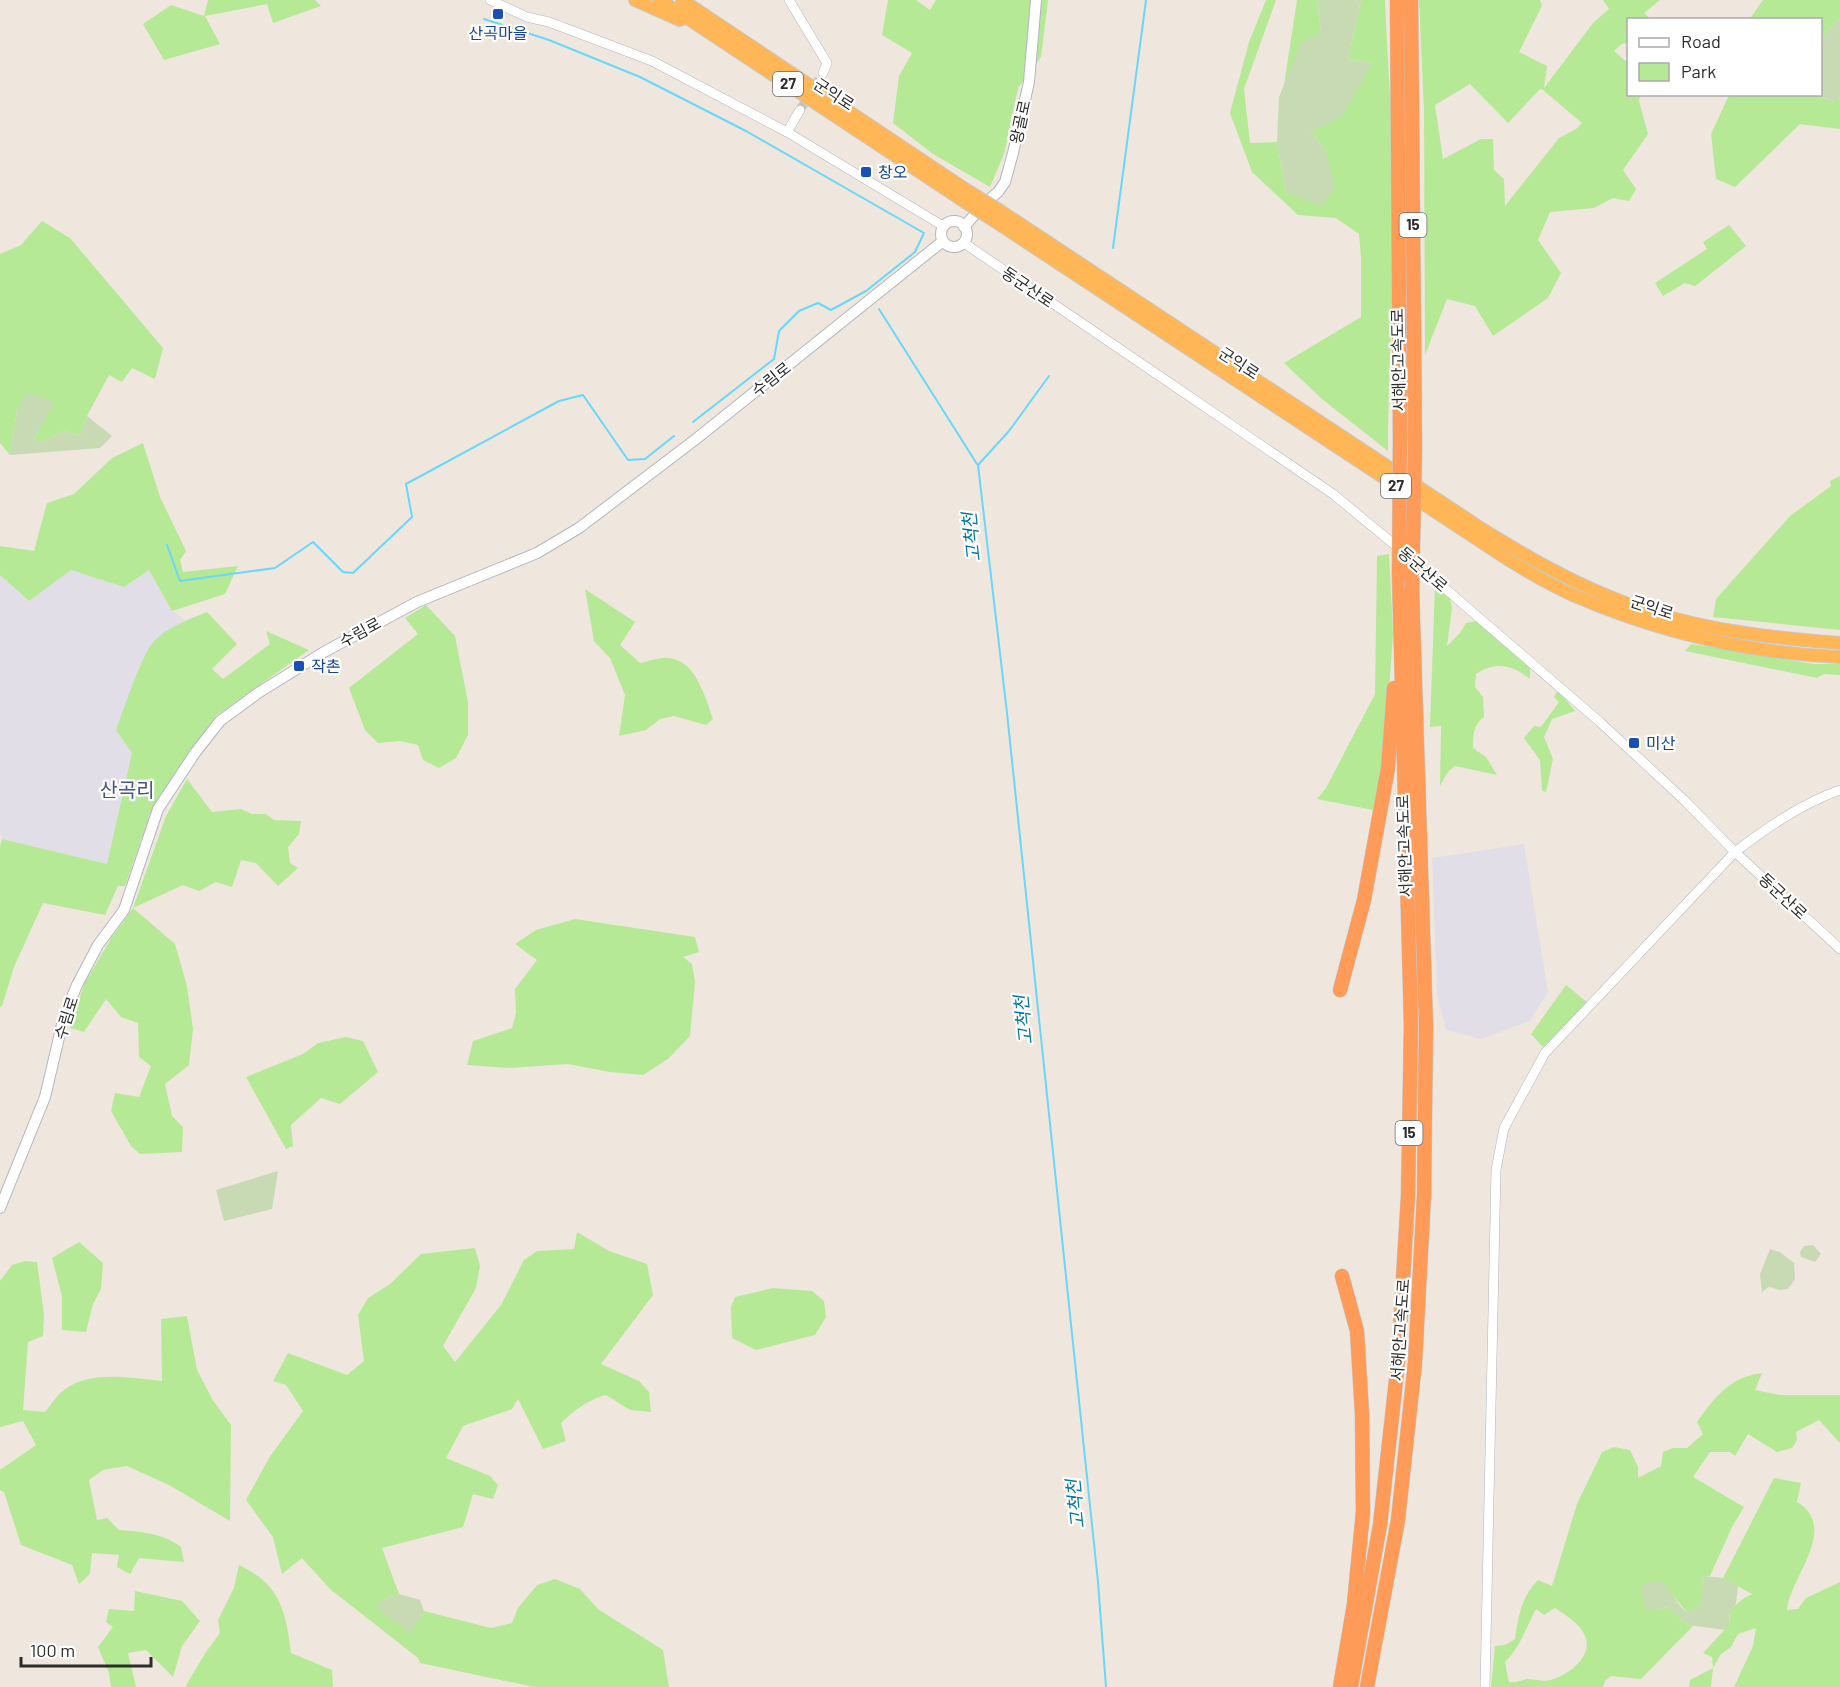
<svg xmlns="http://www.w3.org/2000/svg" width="1840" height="1687" font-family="Barlow,'Noto Sans KR',sans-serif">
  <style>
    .industrial { fill: #e1dee7 }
    .green { fill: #b5e996; fill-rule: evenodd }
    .cemetery { fill: #c7dab3 }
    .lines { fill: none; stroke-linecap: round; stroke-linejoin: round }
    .stream { stroke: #69d7f9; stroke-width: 2 }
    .tertiary-tunnel { stroke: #c8c2ba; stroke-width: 9; stroke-dasharray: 9 4.5; stroke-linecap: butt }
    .tertiary-casing { stroke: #b2b5c1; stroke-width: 10 }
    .secondary-casing { stroke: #b2b5c1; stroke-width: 12 }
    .trunk-casing { stroke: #c8c8c8; stroke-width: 14 }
    .motorway-casing { stroke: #c8c8c8; stroke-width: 15 }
    .tertiary { stroke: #fff; stroke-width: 9 }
    .secondary { stroke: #fff; stroke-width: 10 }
    .trunk { stroke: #feb656; stroke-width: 12 }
    .motorway { stroke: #ff9b58; stroke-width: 14 }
    .trunk-bridge-casing { stroke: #c8c8c8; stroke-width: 14; stroke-linecap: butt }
    .motorway-bridge-casing { stroke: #c8c8c8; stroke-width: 15; stroke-linecap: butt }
    .trunk-bridge { stroke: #feb656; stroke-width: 12 }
    .motorway-bridge { stroke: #ff9b58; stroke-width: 14 }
    .transit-dot { fill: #1a4fb4; stroke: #fff; stroke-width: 2 }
    .labels { text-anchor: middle; stroke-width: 4.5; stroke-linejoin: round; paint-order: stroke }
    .shield { fill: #fff; stroke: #6b6b6b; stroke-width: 1.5 }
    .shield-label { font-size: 15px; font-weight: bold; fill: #2c2c2c }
    .transit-label { font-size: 16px; fill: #164399; stroke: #fff; text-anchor: start }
    .street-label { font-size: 16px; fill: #2c2c2c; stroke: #fff }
    .water-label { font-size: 18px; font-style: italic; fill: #0276aa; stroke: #fff }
    .quarter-label { font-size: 20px; fill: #485481; stroke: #fff }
  </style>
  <rect width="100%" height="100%" fill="#efe7de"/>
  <g class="industrial">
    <polygon points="71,570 124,587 149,570 172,611 185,620 153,642 142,664 116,730 132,753 107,864 2,839 0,830 0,575 29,601"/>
    <polygon points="1524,844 1548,992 1530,1021 1481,1039 1446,1030 1437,994 1432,858"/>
  </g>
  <g class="green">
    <polygon points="208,0 315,0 321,6 273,23 267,4 205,16 220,44 164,60 143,24 171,5 204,16"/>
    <polygon points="888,0 916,0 930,10 936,0 1048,0 1041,57 1018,88 1004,154 990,187 933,154 893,123 899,76 912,53 882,35"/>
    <path d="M 1266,0 L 1276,0 L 1244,89 L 1250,143 L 1277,142 L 1286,192 L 1326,151 L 1311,132 L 1372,63 L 1348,60 L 1361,0 L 1385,0 C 1388,76 1395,151 1394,227 C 1393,302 1388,376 1388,451 L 1322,399 L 1284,363 L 1361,317 L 1361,258 L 1359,234 L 1336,218 L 1298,215 L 1252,172 L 1230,113 L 1249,42 Z"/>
    <polygon points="1297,0 1317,0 1321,32 1284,85"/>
    <path d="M 1419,0 L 1540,0 L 1542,6 L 1519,52 L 1547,66 L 1544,88 L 1593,23 L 1609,9 L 1603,0 L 1660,0 L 1644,13 L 1651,19 L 1628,20 L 1628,43 L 1622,44 L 1614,51 L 1628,63 L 1628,94 L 1640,95 L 1639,101 L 1648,134 L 1623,170 L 1636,189 L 1629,201 L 1613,198 L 1594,208 L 1550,212 L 1538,240 L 1561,273 L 1548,298 L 1493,336 L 1475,306 L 1447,299 L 1425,355 L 1424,112 ZM 1470,84 L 1508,123 L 1540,89 L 1543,90 L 1582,123 L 1576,129 L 1559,138 L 1505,206 L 1504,179 L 1494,170 L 1493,139 L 1481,139 L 1443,159 L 1435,105 Z"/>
    <polygon points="1763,0 1840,0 1840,18 1821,39 1820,20 1749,20"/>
    <polygon points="1729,95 1816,95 1834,102 1840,97 1840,129 1800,124 1735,187 1716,179 1711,134"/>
    <polygon points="42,221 70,238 163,348 155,379 132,368 122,382 109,375 87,416 80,436 65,431 39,443 34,440 42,423 17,410 10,455 0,443 0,254 21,245"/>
    <polygon points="1729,225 1746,246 1695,286 1685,283 1663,296 1655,283 1707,249 1703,242"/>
    <polygon points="143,443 160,497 186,551 180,560 183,572 238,566 225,594 172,611 149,570 124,587 71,570 29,601 0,575 0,546 34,551 47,503 74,494 112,458"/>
    <polygon points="1840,476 1840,630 1713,617 1716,599 1790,516 1831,486 1830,481"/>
    <polygon points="1389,554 1393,633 1385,753 1373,810 1317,799 1326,788 1375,694 1377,556"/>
    <path d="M 1435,585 L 1450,597 L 1452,608 L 1447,646 L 1460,633 L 1466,623 L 1477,621 L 1530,667 L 1530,679 C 1512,665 1496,661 1476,674 L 1475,687 L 1483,697 L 1484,717 C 1473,725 1473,735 1473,748 L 1486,757 L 1497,775 L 1455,766 L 1448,772 L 1440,786 L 1441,726 L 1430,727 Z"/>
    <path d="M 585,589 L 635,622 L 620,645 L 640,663 C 648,662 659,657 668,658 C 696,660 705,697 713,719 L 706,725 L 674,716 L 660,719 L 646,730 L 619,736 L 625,695 L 610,658 L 594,641 Z"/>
    <polygon points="426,605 455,636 468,702 468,735 456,758 439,768 423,760 418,745 400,741 378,743 365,730 349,688 418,634 405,618"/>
    <path d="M 207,612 L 237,644 L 212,669 L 223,679 L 270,644 L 266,631 L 309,650 L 216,716 L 150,814 L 125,886 L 118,886 L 105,915 L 43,903 L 14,967 L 2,1006 L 0,1007 L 0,846 L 2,839 L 107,864 L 132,753 L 116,730 C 123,711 142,654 154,641 C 168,627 189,619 207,612 Z"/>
    <polygon points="1691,644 1814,664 1840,664 1840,675 1824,674 1817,678 1685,651"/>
    <polygon points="1558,690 1575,711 1552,719 1544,737 1553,759 1546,792 1542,791 1540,760 1524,738 1534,726 1541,727 1559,702 1554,697"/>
    <polygon points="187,779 212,812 241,809 252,814 266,814 274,820 301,821 299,834 288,847 290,863 298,868 278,886 256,863 241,860 232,887 216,882 199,891 183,885 133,908 175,944 187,986 193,1029 189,1065 165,1084 172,1116 183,1127 182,1152 140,1154 131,1146 111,1111 115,1093 139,1097 151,1066 139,1057 138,1023 121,1017 106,999 84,1032 70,1028 84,984 112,937 133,908 166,816"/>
    <polygon points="575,919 695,937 699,952 683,957 692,964 695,982 690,1036 668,1059 643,1075 610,1072 568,1064 509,1068 467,1065 473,1041 512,1028 516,1013 515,989 537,960 515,944 536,930"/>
    <polygon points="1566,985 1588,1003 1543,1047 1531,1034"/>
    <polygon points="346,1037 363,1041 378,1072 340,1104 321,1098 291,1125 293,1146 286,1149 246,1077 303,1054 318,1043"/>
    <path d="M 577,1232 L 609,1251 L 647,1264 L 653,1295 L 601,1364 L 639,1381 L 649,1392 L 651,1412 L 630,1410 L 606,1395 C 587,1400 575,1410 561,1423 L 566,1441 L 543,1449 L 518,1399 L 512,1409 L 463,1426 L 446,1458 L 490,1476 L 498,1485 L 493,1499 L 473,1494 L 463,1527 L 382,1548 L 399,1594 L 383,1600 L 409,1632 L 424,1611 L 491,1628 L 512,1623 L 518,1608 L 537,1585 L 555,1579 L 580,1589 L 598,1609 L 663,1650 L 669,1687 L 534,1687 L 420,1663 L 418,1658 L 330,1589 L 302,1558 L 282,1574 L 273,1537 L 246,1500 L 269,1458 L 303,1411 L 286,1385 L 273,1381 L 288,1353 L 347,1375 L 364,1361 L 358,1315 L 368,1298 L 390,1284 L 421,1254 L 475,1248 L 480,1266 L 476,1288 L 443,1346 L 455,1362 L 501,1305 L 524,1260 L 537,1251 L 574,1249 Z"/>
    <polygon points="79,1242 103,1263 101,1289 93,1304 86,1332 62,1330 62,1297 52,1258"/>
    <path d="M 25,1261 L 37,1262 L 44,1315 L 43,1336 L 28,1342 L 23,1410 L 45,1412 C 51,1405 57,1395 64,1390 C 90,1370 131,1378 162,1381 L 161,1319 L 187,1316 L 197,1370 L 212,1399 L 231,1425 L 230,1521 L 169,1485 L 127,1466 L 103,1470 L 89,1480 L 97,1520 L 107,1518 L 119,1530 C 142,1532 163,1533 181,1547 L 184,1562 L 139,1558 L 130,1574 L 117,1567 L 119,1555 L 92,1553 L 90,1574 L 79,1584 L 72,1565 L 21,1545 L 4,1492 L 0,1490 L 0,1470 L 36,1445 L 23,1421 L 0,1427 L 0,1281 L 12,1265 Z"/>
    <polygon points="773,1288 812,1291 824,1301 826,1317 815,1335 756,1350 732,1338 731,1307 735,1297"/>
    <path d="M 1762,1373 L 1755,1390 L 1780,1395 L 1840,1395 L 1840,1443 L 1819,1420 L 1796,1432 L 1797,1440 L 1792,1448 L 1777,1452 L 1748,1434 L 1735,1456 L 1730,1452 L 1710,1452 L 1693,1477 L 1744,1507 L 1732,1527 L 1710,1576 L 1704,1576 L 1701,1606 L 1687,1612 L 1674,1597 L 1656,1610 L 1667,1607 L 1688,1625 L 1693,1626 L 1641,1679 L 1611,1676 L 1605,1681 L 1603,1687 L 1491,1687 L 1495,1646 L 1505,1645 L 1515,1639 C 1518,1617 1522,1595 1538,1580 L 1552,1586 L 1577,1504 L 1602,1452 L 1614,1447 L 1630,1450 L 1638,1467 L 1638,1478 L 1661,1466 L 1663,1452 L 1673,1448 L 1687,1448 L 1703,1434 L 1697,1422 C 1715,1397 1730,1377 1762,1373 ZM 1555,1608 C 1564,1614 1574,1620 1581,1629 C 1599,1652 1571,1674 1551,1680 C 1543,1682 1535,1679 1527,1679 C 1521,1680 1516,1683 1509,1682 L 1505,1662 C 1520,1647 1526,1628 1536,1609 L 1544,1615 Z"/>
    <path d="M 1774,1478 L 1801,1483 L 1797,1502 C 1840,1528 1790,1577 1787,1610 L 1798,1609 L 1806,1598 L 1840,1582 L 1840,1687 L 1734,1687 L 1753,1646 L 1756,1628 L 1738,1634 L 1731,1647 L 1721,1654 L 1713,1668 L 1711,1687 L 1689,1687 L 1690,1680 L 1713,1668 L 1712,1657 L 1703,1653 L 1730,1624 C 1727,1608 1739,1601 1752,1594 L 1723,1578 Z"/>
    <path d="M 239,1565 C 280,1584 286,1611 291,1653 L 332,1670 L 333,1687 L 185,1687 L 206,1652 L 220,1633 L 218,1620 L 234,1588 Z"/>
    <polygon points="135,1591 182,1601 200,1621 182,1646 173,1677 146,1650 128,1653 136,1687 111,1687 109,1673 98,1647 113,1627 106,1622 109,1609 134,1611"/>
  </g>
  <g class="cemetery">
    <polygon points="1317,0 1361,0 1348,60 1372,63 1342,116 1311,132 1326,151 1335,188 1321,206 1286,192 1277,142 1279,97 1301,43 1321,32"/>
    <polygon points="1840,18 1840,97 1835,102 1816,95 1820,94 1821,39"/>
    <polygon points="27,392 54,402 34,439 39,443 65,431 80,436 87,416 112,436 100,448 10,455 17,410"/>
    <polygon points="278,1171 272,1209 224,1221 216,1190"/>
    <polygon points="1813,1245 1821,1254 1815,1262 1801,1257 1800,1252 1804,1246"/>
    <polygon points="1770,1249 1780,1252 1794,1263 1795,1279 1788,1289 1780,1290 1769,1287 1762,1292 1760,1274"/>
    <polygon points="1704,1576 1723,1578 1738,1586 1736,1603 1729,1616 1730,1624 1725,1630 1688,1625 1667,1607 1656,1610 1646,1609 1640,1589 1647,1583 1662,1581 1681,1607 1687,1612 1700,1606"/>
    <polygon points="399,1594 420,1600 424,1611 410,1633 376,1607 383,1600"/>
  </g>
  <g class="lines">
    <g class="stream">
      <polyline points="484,19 549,40 640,77 746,131 924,233 915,252 866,291 831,310 818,303 799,311 779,331 774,359 693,422"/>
      <polyline points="1113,248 1146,0"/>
      <polyline points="879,309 977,464"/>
      <polyline points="1049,376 1009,431 978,465 1007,713 1098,1582 1106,1687"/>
      <polyline points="167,545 180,581 275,568 313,542 343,572 353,573 412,517 406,484 559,401 583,395 628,460 645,459 674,436"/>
    </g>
    <polyline class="tertiary-tunnel" points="800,110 823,73"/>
    <defs>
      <g id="tertiary">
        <polyline points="490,0 527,17 549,22 652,61 787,132 943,226"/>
        <polyline points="789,0 827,63 823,73"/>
        <polyline points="787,132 800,110"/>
        <polyline points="964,243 1333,494 1401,550"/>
        <polyline points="1411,559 1601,723 1684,800 1735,852 1840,949"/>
        <path d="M 1485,1687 L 1496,1170 L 1504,1128 L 1545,1053 L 1735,852 C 1768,827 1801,804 1840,790"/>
      </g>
      <g id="secondary">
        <circle cx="954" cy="234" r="13"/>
        <polyline points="964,227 982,206 998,192 1005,182 1013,153 1029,82 1036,0"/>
        <polyline points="0,1208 45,1097 64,1016 77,985 98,945 124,910 158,809 195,753 220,721 258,693 324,652 417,602 537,553 579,528 696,439 943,241"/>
      </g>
      <g id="trunk">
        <polyline points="635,0 680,20"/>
        <polyline points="660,0 959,198"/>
        <polyline points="682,0 965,189"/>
        <path d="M 999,210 L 1482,529 C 1529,558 1576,585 1628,604 C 1695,629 1769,638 1840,643"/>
        <path d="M 993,220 L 1489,547 C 1516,565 1544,582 1573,595 C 1658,632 1748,653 1840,657"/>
      </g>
      <g id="motorway">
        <polyline points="1397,0 1400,438"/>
        <polyline points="1411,0 1415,450"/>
        <polyline points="1340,990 1364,900 1388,768 1394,688"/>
        <polyline points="1340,1687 1354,1604 1363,1512 1362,1414 1357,1331 1342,1276"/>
        <polyline points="1351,1687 1380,1525 1398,1362 1408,1196 1411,1026 1399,575"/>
        <polyline points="1367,1687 1398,1520 1415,1363 1424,1195 1426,1026 1412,589"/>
      </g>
    </defs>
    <use href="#tertiary" class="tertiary-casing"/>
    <use href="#secondary" class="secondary-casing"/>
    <use href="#trunk" class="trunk-casing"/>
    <use href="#motorway" class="motorway-casing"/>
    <use href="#tertiary" class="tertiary"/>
    <use href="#secondary" class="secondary"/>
    <use href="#trunk" class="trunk"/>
    <use href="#motorway" class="motorway"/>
    <defs>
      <g id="trunk-bridge">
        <polyline points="965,189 999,210"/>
        <polyline points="959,198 993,220"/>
      </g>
      <g id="motorway-bridge">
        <polyline points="1399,575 1400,438"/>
        <polyline points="1412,589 1415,450"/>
      </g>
    </defs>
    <use href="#trunk-bridge" class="trunk-bridge-casing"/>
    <use href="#motorway-bridge" class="motorway-bridge-casing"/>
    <use href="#trunk-bridge" class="trunk-bridge"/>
    <use href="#motorway-bridge" class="motorway-bridge"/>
  </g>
  <g class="transit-dot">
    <rect x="492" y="8" width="12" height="12" rx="3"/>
    <rect x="860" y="166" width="12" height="12" rx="3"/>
    <rect x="293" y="660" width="12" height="12" rx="3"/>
    <rect x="1628" y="737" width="12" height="12" rx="3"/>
  </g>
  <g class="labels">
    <g class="shield">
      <rect x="773" y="72" width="30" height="24" rx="4.5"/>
      <rect x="1399.5" y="213" width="27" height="24" rx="4.5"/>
      <rect x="1381" y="474" width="30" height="24" rx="4.5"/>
      <rect x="1395.5" y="1121" width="27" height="24" rx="4.5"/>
    </g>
    <g class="shield-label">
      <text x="788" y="89">27</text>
      <text x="1413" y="230">15</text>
      <text x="1396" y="491">27</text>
      <text x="1409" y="1138">15</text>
    </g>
    <g class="transit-label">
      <text x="498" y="39" text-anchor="middle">산곡마을</text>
      <text x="878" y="178">창오</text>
      <text x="311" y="672">작촌</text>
      <text x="1646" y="749">미산</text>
    </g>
    <g class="street-label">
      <text transform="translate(834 94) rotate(33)" y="6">군익로</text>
      <text transform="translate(1020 122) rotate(-78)" y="6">왕골로</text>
      <text transform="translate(1028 287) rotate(34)" y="6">동군산로</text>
      <text transform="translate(1398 360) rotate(-91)" y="6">서해안고속도로</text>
      <text transform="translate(1239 363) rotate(33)" y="6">군익로</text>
      <text transform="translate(771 379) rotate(-38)" y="6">수림로</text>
      <text transform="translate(1423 569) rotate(41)" y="6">동군산로</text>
      <text transform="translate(1652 607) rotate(18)" y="6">군익로</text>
      <text transform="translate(360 632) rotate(-28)" y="6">수림로</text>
      <text transform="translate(1404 846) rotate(-92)" y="6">서해안고속도로</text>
      <text transform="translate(1783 896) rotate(43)" y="6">동군산로</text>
      <text transform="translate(66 1018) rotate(-72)" y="6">수림로</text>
      <text transform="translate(1400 1330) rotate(-86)" y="6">서해안고속도로</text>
    </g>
    <g class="water-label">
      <text transform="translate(972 537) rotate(-96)" y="6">고척천</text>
      <text transform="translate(1024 1020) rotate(-96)" y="6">고척천</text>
      <text transform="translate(1076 1504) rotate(-96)" y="6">고척천</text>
    </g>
    <g class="quarter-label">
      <text x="127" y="797">산곡리</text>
    </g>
  </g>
  <rect x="1627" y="18" width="195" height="78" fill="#ffffff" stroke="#ababab" stroke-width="1.5"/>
  <rect x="1639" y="38" width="30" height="9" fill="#ffffff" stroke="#ababab" stroke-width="1.5"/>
  <text x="1681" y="48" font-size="18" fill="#2c2c2c">Road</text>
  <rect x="1639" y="63" width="30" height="18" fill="#b5e996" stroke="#ababab" stroke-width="1.5"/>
  <text x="1681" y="78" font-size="18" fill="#2c2c2c">Park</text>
  <path d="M21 1657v9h130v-9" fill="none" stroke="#2c2c2c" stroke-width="3"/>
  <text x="30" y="1657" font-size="18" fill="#2c2c2c" stroke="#ffffff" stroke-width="4.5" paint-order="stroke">100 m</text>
</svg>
